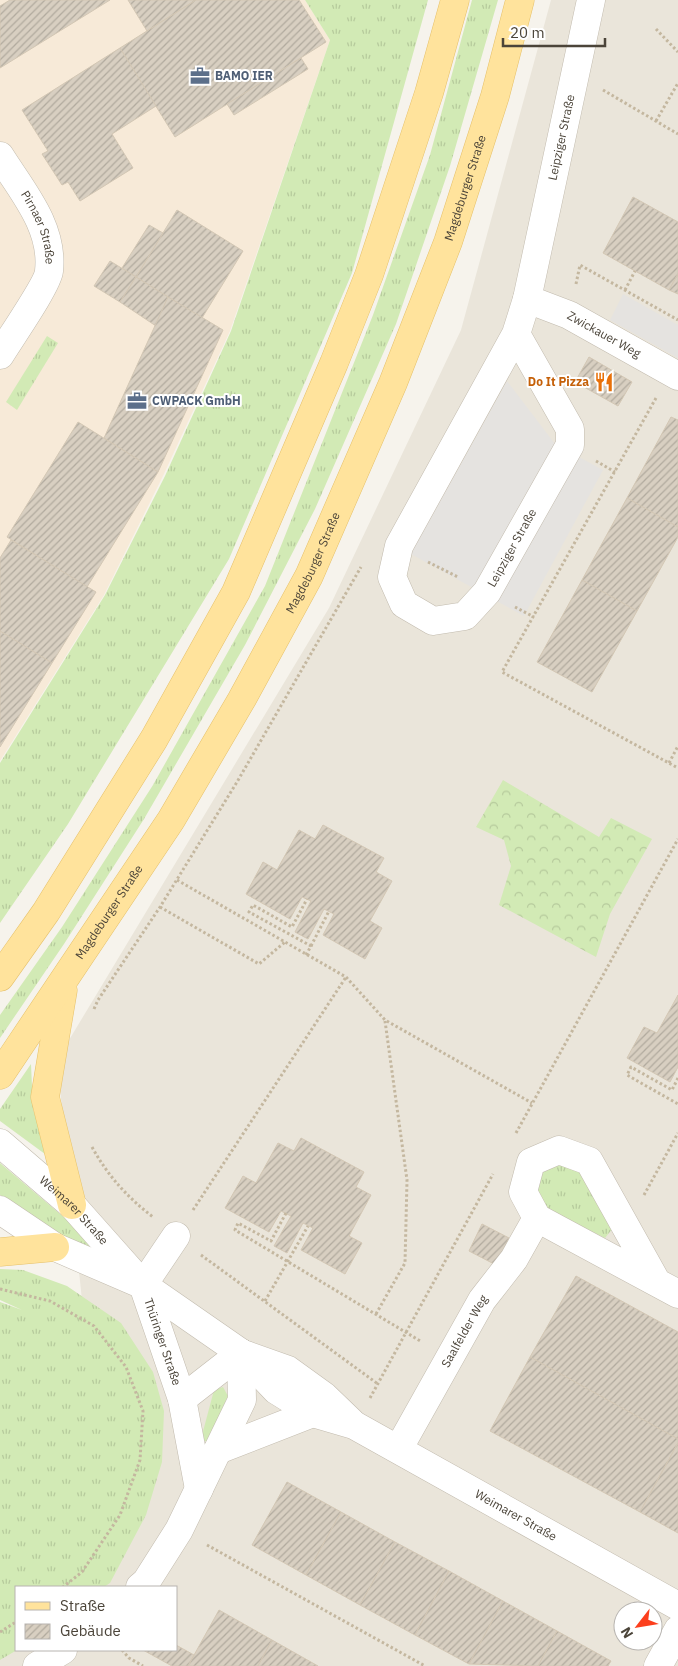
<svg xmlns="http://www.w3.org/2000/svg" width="678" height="1666" font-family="'IBM Plex Sans',sans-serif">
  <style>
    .residential { fill: #eae5da; fill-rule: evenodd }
    .commercial { fill: #f7ead8 }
    .grass { fill: url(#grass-tufts) }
    .forest { fill: url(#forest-crowns) }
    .parking { fill: #e5e3e0 }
    .building { fill: url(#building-hatch); stroke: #d3c7b4 }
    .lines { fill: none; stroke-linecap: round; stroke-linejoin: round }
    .minor-casing { stroke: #c2bbae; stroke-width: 29 }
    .major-casing { stroke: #e6c16a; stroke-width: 29 }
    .path { stroke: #c4b79f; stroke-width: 3; stroke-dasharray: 2.5 2.5; stroke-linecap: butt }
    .minor { stroke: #fff; stroke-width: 28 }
    .major { stroke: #ffe39c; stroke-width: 28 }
    .labels { text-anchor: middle; stroke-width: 4; stroke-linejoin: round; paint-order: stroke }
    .service-label { font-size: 12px; font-weight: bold; fill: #4e5e75; stroke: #fff; text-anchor: start }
    .street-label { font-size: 12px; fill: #4b4439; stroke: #fff }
    .food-label { font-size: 12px; font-weight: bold; fill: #c56008; stroke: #fff; text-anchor: end }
  </style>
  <defs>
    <pattern id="grass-tufts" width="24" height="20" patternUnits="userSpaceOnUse" patternTransform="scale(1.25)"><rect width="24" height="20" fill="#d2eab5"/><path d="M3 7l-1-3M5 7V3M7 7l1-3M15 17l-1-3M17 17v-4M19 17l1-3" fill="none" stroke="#b6ca9c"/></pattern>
    <pattern id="forest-crowns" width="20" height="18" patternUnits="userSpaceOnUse" patternTransform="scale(1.25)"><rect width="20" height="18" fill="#d2eab5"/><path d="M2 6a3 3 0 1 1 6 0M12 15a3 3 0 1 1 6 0" fill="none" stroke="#b6ca9c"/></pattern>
    <pattern id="building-hatch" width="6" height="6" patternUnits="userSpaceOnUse" patternTransform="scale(1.25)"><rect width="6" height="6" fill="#d8cfc1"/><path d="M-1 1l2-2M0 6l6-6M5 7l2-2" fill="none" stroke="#b1aa9e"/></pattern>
  </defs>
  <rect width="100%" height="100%" fill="#f6f3ec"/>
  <path class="residential" d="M 551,0 L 678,0 L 678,1666 L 0,1666 L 0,1590 L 105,1521 L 57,1060 L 329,608 L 461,330 ZM 16,1587 L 176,1587 L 176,1650 L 16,1650 ZM 623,1611 L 653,1611 L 653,1641 L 623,1641 Z"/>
  <polygon class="commercial" points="0,0 305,0 330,40 230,331 163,476 104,595 0,761"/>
  <g class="grass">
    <polygon points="305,0 428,0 352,273 229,559 68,824 0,923 0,763 105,595 165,476 231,331 330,40"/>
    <polygon points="472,0 498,0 450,166 396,324 315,509 245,645 144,819 64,944 0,1038 0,1015 62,927 153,785 265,586 373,315 430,155"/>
    <polygon points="47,336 58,343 17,410 6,402"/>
    <polygon points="31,1064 33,1109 49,1157 0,1121 0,1109"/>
    <polygon points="562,1162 581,1170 613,1228 605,1238 546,1209 536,1190 541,1172"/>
    <polygon points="0,1163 99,1247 93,1255 0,1195"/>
    <polygon points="0,1269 23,1270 67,1286 121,1323 153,1372 164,1411 162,1462 146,1515 110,1583 104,1587 16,1587 17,1650 0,1660 0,1302 22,1310 0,1300"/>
    <polygon points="223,1387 228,1396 207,1442 201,1439 214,1390"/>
  </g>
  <polygon class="forest" points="503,780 599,837 611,818 652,839 610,914 596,957 499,905 511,866 504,840 476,827"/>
  <g class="parking">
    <polygon points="623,294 678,325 678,358 610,320"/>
    <polygon points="507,381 555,444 603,470 524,616 411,554"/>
  </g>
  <g class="building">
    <polygon points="10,0 110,0 0,68 0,6"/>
    <polygon points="128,0 196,0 147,31"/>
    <polygon points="196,0 299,0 326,42 175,137 120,48"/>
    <polygon points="120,48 156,106 112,134 133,168 80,201 68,182 62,185 42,154 48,151 22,110"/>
    <polygon points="301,58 308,69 234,115 227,104"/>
    <polygon points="633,197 678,222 678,274 669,290 603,253"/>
    <polygon points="177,210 243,251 202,318 136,277"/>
    <polygon points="149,225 163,233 136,277 122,268"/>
    <polygon points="110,261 136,277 120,302 94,286"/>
    <polygon points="678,274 678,294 669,290"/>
    <polygon points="136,277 168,297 156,326 120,302"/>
    <polygon points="168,297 223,330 158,472 104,438"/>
    <polygon points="589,357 632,382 618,406 575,382"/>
    <polygon points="671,417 678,420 678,527 627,498"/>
    <polygon points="78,422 158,472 87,587 7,537"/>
    <polygon points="627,498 678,527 678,537 637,611 582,580"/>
    <polygon points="11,540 96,592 52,663 0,631 0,558"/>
    <polygon points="582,580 637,611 592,692 537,662"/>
    <polygon points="0,631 52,663 0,747"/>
    <polygon points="323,825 384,858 376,872 392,881 370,921 382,928 365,959 323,935 334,914 324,909 308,939 295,932 311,901 302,897 290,919 246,894 263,862 277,870 299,830 315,839"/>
    <polygon points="678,995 678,1067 670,1082 627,1058 644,1027 657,1033"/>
    <polygon points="301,1138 364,1172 356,1187 371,1195 349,1236 362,1243 345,1274 301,1250 313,1228 303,1223 287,1253 274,1246 291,1216 281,1211 269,1232 225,1208 243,1176 256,1183 278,1143 294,1151"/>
    <polygon points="482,1224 509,1238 496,1265 469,1251"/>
    <polygon points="576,1276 678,1332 678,1439 530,1357"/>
    <polygon points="530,1357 678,1439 678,1443 640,1512 490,1431"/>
    <polygon points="678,1443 678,1533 640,1512"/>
    <polygon points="287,1482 341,1512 306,1575 252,1545"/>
    <polygon points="341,1512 395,1542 360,1605 306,1575"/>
    <polygon points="395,1542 449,1571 415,1635 360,1605"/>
    <polygon points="449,1571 503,1601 469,1664 415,1635"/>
    <polygon points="503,1601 557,1631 538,1666 469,1664"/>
    <polygon points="219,1610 272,1640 258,1666 188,1666"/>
    <polygon points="557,1631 611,1661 608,1666 538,1666"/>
    <polygon points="272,1640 318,1666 258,1666"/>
    <polygon points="176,1645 194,1655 188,1666 172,1666 143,1650 176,1650"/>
  </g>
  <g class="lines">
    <defs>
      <g id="minor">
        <path id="s1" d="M 0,156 C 22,191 54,227 49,271 C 48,284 9,340 0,355"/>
        <path id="s2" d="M 527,299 L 569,315 L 678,376"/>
        <path id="s3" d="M 516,334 L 570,429 L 570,445 L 487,592 L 465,616 L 433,621 L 404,604 L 392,577 L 399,546 L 516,334 L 527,299 L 591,0"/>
        <path id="s4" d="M 0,1143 L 72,1205 L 143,1285 L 182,1399 L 199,1489"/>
        <path id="s5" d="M 0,1210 L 55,1247 L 143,1285 L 241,1353 L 276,1390 L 313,1413 L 354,1425 L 678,1606"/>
        <polyline points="656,1281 589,1161 559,1150 531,1162 523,1192 537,1218 678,1294"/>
        <polyline points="143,1285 176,1236"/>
        <polyline points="246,1355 288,1370 324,1396 351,1422"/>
        <polyline points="182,1399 241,1353"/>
        <path id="s6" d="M 399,1448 L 482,1300 L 514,1259 L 537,1218"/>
        <polyline points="218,1450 313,1413"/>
        <polyline points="140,1587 146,1582 179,1530 242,1400 241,1353"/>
        <polyline points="37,1666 63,1650"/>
        <polyline points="658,1666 678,1630"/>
      </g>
      <g id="major">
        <polyline points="0,977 46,912 154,739 236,592 334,363 369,275 429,93 455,0"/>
        <polyline points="63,990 45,1097 72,1205"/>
        <path id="s7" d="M 0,1075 L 171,820 L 242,699 L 309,576 L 393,383 L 448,242 L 495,96 L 520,0"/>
        <polyline points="0,1252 55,1247"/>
      </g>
    </defs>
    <use href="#minor" class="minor-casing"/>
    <use href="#major" class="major-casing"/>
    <g class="path">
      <polyline points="656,29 678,52"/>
      <polyline points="603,90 678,134"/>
      <polyline points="656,121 678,83"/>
      <polyline points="576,284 580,265 678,320"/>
      <polyline points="625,290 635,271"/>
      <polyline points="656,398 502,672 678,768"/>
      <polyline points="596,461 615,472"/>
      <polyline points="428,562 458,577"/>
      <polyline points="515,607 534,617"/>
      <polyline points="669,763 678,746"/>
      <polyline points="177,880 346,977 385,1020 532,1103"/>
      <polyline points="160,907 259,964 285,942"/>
      <polyline points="311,946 329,911"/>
      <polyline points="306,955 311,946 249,912 253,905 292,927 307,899"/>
      <polyline points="94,1009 98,1000 160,907 237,782 361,567"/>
      <polyline points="678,1078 672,1090 631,1067 627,1075 678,1104"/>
      <polyline points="516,1133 678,839"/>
      <path d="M 92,1147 C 108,1176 127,1197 153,1217"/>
      <polyline points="644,1195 678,1133"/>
      <polyline points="193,1210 346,977"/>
      <polyline points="286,1213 271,1241 238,1223 235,1230 422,1342"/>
      <polyline points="201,1255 378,1384"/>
      <polyline points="0,1289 50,1301 94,1326 126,1367 143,1411 140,1460 120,1515 82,1572 63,1587"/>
      <polyline points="265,1301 308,1226"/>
      <polyline points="376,1314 405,1263 407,1180 385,1021"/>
      <polyline points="370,1398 493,1174"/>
      <polyline points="207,1545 425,1666"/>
      <polyline points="0,1632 16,1622"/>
      <polyline points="122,1650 129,1658 143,1666"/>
    </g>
    <use href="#minor" class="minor"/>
    <use href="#major" class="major"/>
  </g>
  <defs>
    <symbol id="office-bare" viewBox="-9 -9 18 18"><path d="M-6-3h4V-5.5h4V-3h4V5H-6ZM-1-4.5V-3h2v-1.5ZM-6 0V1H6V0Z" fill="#5c6f8a" stroke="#fff" stroke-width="2.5" paint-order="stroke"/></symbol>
    <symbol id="restaurant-bare" viewBox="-9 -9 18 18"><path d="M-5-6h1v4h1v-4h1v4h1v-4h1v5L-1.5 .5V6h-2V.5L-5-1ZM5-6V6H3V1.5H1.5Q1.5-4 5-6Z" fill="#e8710a" stroke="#fff" stroke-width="2.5" paint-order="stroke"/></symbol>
  </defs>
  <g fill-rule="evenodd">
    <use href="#office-bare" x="186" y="62" width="28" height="28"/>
    <use href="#restaurant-bare" x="590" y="368" width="28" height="28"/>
    <use href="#office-bare" x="123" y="387" width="28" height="28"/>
  </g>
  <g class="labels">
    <g class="service-label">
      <text x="215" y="80">BAMO IER</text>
      <text x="152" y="405">CWPACK GmbH</text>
    </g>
    <g class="street-label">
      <text dy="4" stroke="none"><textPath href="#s3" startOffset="898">Leipziger Straße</textPath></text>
      <text dy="4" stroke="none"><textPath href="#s7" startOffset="1006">Magdeburger Straße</textPath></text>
      <text dy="4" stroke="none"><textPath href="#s1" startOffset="82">Pirnaer Straße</textPath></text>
      <text dy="4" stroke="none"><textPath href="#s2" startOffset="85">Zwickauer Weg</textPath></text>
      <text transform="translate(512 548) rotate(-61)" y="4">Leipziger Straße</text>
      <text dy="4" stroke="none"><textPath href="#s7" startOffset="601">Magdeburger Straße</textPath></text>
      <text dy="4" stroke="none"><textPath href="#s7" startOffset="196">Magdeburger Straße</textPath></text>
      <text dy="4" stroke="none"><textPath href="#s4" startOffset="100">Weimarer Straße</textPath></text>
      <text dy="4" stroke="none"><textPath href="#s6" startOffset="134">Saalfelder Weg</textPath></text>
      <text dy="4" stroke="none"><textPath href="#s4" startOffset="262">Thüringer Straße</textPath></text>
      <text dy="4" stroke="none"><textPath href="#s5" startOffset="604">Weimarer Straße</textPath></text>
    </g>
    <g class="food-label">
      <text x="589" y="386">Do It Pizza</text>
    </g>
  </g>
  <rect x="15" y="1586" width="162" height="65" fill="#ffffff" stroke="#b7b4b0"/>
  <rect x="25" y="1602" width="25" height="8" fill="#ffe39c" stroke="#b7b4b0"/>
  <text x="60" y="1611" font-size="15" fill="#4b4439">Straße</text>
  <rect x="25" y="1624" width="25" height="15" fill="url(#building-hatch)" stroke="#b7b4b0"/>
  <text x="60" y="1636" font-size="15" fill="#4b4439">Gebäude</text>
  <g transform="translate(638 1626) rotate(239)"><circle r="24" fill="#ffffff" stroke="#b7b4b0"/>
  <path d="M0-4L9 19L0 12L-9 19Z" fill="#fc3f1d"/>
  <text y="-8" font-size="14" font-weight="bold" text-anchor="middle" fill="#4b4439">N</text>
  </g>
  <path d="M503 38v8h102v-8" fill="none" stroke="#4b4439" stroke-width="2.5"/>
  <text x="510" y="38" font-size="15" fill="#4b4439" stroke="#ffffff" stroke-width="4" paint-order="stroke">20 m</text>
</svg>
